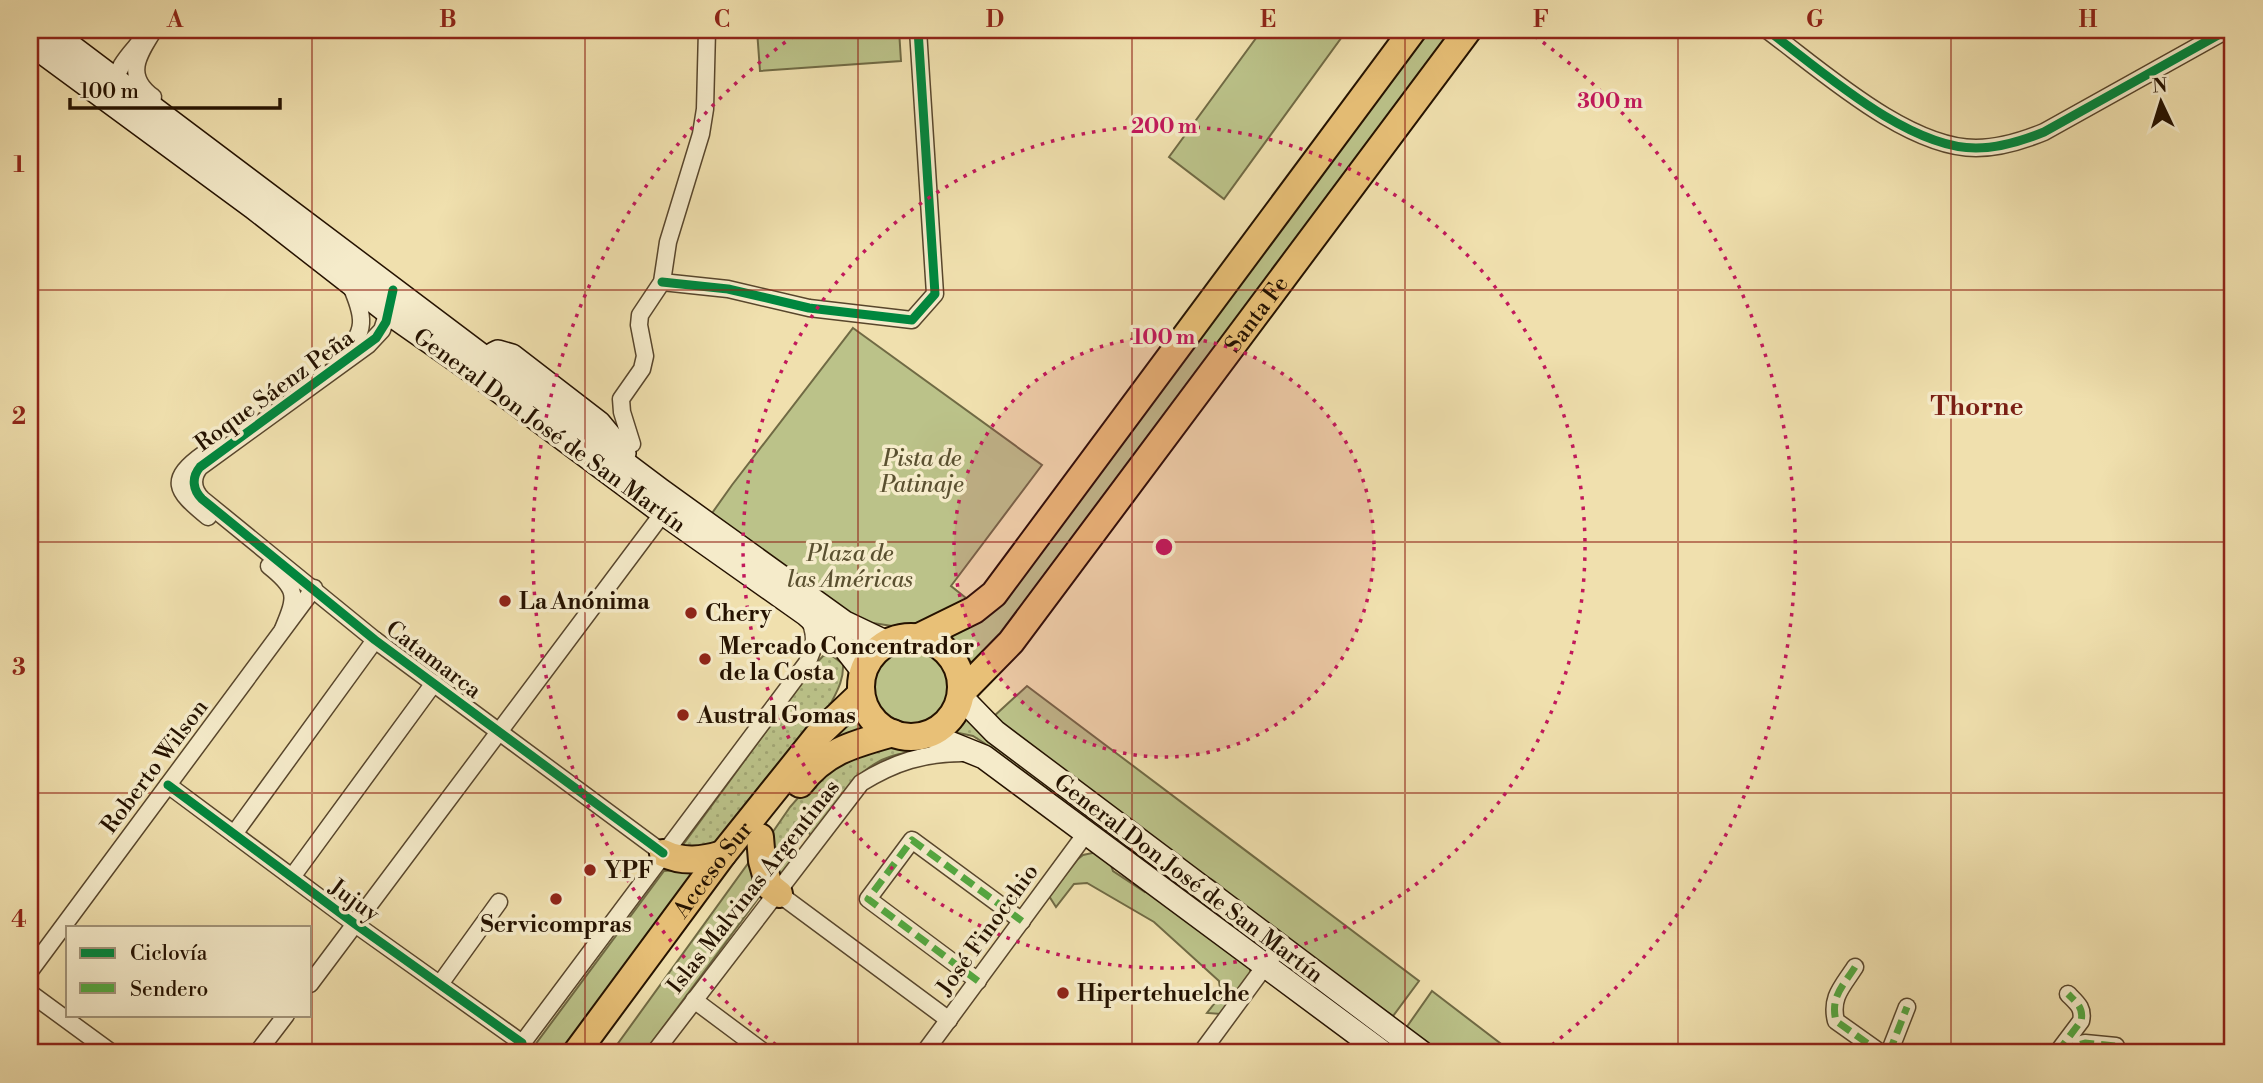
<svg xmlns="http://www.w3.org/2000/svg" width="2263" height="1083" font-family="'Libre Bodoni',serif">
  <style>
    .green { fill: #bbc289; stroke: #706a44; stroke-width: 2 }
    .garden { fill: url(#garden-dots); stroke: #706a44; stroke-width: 2 }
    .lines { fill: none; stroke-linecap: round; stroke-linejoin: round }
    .minor-casing { stroke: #58462c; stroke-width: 19 }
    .secondary-casing { stroke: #251200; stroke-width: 26 }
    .primary-casing { stroke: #251200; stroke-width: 30 }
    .minor { stroke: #f5ebca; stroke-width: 16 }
    .secondary { stroke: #f5ebca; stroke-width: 23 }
    .primary { stroke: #e8c077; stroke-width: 26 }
    .quiet { stroke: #53a840; stroke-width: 7; stroke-dasharray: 14 7; stroke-linecap: butt }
    .cycleway-casing { stroke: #f5ebca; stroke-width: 13 }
    .cycleway { stroke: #00873e; stroke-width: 9 }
    .grid { fill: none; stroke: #8f2418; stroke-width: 2; stroke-opacity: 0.55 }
    .ring { fill: none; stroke: #c2185b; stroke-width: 3.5; stroke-dasharray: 3.5 7 }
    .poi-dot { fill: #8f2418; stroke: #f5ebca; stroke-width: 2.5 }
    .labels { text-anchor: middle; stroke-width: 7; stroke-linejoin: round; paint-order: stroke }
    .street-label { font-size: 23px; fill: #251200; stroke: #f5ebca }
    .park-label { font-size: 23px; font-style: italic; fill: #5a5030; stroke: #f5ebca }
    .poi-label { font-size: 23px; font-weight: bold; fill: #251200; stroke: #f5ebca; text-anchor: start }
    .quarter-label { font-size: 26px; font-weight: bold; fill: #7a1f14; stroke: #f5ebca }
    .centre { fill: #c2185b; stroke: #f5ebca; stroke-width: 3.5 }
    .ring-label { font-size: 21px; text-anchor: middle; font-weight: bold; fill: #c2185b; stroke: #f5ebca; stroke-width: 7; stroke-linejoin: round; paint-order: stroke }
    .neatline { fill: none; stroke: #8f2418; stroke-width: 2.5 }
    .grid-label { font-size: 23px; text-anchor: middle; font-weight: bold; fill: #8f2418 }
  </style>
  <defs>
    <pattern id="garden-dots" width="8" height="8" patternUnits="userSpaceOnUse" patternTransform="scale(1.75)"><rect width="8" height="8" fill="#bbc289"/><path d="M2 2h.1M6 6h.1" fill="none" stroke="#a1a674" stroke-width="1.8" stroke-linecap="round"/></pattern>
  </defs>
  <rect width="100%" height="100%" fill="#f0e0ae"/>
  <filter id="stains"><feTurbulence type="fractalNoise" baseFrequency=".00286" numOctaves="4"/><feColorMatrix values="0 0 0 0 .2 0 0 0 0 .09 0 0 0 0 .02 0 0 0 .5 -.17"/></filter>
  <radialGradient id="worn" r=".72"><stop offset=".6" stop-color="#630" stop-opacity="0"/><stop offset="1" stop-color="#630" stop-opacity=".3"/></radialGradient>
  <g class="green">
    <polygon points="757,30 899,30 901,61 760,71"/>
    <polygon points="1262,30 1347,30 1224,199 1169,157"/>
    <polygon points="1425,30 1457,30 1023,611 972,665 965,651 946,633"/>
    <polygon points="853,328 1042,465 951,586 971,602 922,623 892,626 860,621 710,516 732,485"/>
    <circle cx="911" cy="685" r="40"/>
    <path d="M 1027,686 L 1419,981 L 1393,1016 L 1240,908 C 1227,891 1213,875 1191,872 L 992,718 Z"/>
    <polygon points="854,711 869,733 809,762"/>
    <polygon points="1097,852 1109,859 1113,871 1145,892 1151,889 1250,967 1250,977 1221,1014 1207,1013 1221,995 1219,981 1154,922 1087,883 1074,884 1056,907 1049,896 1078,859 1083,855"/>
    <polygon points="752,858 763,892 644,1053 611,1053"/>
    <polygon points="706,868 567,1053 529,1053 664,871"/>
    <polygon points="1432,991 1513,1053 1441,1053 1406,1028"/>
  </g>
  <g class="garden">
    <path d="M 831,655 L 843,664 C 844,681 836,693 829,707 L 718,850 L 677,853 L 813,667 L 823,656 Z"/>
    <polygon points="967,715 1257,941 1255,942 984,743 973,736 949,731 961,723"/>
    <path d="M 884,748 L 919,748 L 919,751 C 910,753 900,753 892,756 C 855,767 833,808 812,838 L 806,827 L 792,845 L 796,857 L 775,882 L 768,839 L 790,807 L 824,768 Z"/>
  </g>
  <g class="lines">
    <defs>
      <g id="minor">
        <path d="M 1767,30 C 1821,70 1907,148 1976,148 C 2000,148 2022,141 2044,132 L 2227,30"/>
        <path d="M 116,87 C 115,69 128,56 139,43"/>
        <path d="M 153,97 C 124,76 138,55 154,30"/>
        <polyline points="662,282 728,289 809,308 912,320 935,294 918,30"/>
        <path d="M 390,306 L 382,330 L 368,345 L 200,467 C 191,478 193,490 202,499 L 375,640 L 663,853"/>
        <path d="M 339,356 C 369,334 364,315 350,284"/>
        <polyline points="620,448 632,444 622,412 621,399 642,369 645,356 639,325 640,315 662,282 668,242 701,134 705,109 707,30"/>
        <path d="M 205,453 C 167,480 175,490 208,517"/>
        <path d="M 269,566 C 298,589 297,596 283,629"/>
        <polyline points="168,785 355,924 522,1043"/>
        <polyline points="234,834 375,640"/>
        <polyline points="292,877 434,683"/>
        <polyline points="779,894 949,1020"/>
        <path d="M 1855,967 C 1843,986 1830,997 1836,1021 L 1881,1053"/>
        <polyline points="30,971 314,588"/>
        <polyline points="978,981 868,899 912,840 1022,921"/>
        <polyline points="310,984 663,513"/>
        <polyline points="440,984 499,902"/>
        <polyline points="30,993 112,1053"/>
        <polyline points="694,1000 765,1053"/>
        <polyline points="2060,1050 2085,1043 2116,1046"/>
        <polyline points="257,1053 286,1015"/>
        <path d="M 515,1053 L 806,664 C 816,648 817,632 807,616"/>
        <path d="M 654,1053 L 861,783 C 895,762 924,753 963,753"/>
        <polyline points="924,1053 1087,832"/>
        <polyline points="1201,1053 1279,947"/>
        <polyline points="1889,1053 1907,1007"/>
        <path d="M 2057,1053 L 2081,1021 C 2084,1008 2077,1003 2068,994"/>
      </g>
      <g id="secondary">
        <polyline points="49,30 660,490 845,623 887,643"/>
        <polyline points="30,43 253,207 389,313 479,376 663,513 806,614 845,648 863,671"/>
        <polyline points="482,371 494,354 498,352 512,356 599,423 624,453"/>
        <polyline points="961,697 995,732 1422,1053"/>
        <polyline points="927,734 984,757 1383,1053"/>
      </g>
      <g id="primary">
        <polyline points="919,637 974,610 994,594 1413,30"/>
        <circle cx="911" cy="687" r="50"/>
        <path id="s1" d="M 961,693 L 1011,642 L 1468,30"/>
        <path d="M 800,784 C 825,751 854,744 893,733"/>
        <polyline points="760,837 762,861 769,886 779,894"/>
        <path d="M 663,853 C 683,863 703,860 723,854"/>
        <path id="s2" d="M 576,1053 L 723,854 L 820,733 L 861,694"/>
      </g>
    </defs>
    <use href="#minor" class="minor-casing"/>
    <use href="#secondary" class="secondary-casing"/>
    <use href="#primary" class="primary-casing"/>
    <use href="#minor" class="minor"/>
    <use href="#secondary" class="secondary"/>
    <use href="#primary" class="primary"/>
    <g class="quiet">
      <path d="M 1855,967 C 1843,986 1830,997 1836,1021 L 1881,1053"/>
      <polyline points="978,981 868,899 912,840 1022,921"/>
      <polyline points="2060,1050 2085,1043 2116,1046"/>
      <polyline points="1889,1053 1907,1007"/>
      <path d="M 2057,1053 L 2081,1021 C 2084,1008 2077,1003 2068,994"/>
    </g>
    <defs>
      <g id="cycleway">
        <path d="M 1767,30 C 1821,70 1907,148 1976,148 C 2000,148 2022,141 2044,132 L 2227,30"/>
        <polyline points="662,282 728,289 809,308 912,320 935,294 918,30"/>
        <path d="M 393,290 L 386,322 L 376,338 L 200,467 C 191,478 193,490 202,499 L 375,640 L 663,853"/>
        <polyline points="168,785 355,924 522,1043"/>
      </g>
    </defs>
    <use href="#cycleway" class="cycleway-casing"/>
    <use href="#cycleway" class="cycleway"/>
  </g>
  <path class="grid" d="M 312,30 L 312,1053M 585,30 L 585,1053M 858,30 L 858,1053M 1132,30 L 1132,1053M 1405,30 L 1405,1053M 1678,30 L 1678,1053M 1951,30 L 1951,1053M 30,290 L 2233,290M 30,542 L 2233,542M 30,793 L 2233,793"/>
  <circle cx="1164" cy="547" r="210" fill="#c2185b" fill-opacity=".12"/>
  <g class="ring">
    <circle cx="1164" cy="547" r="210"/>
    <circle cx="1164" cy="547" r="421"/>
    <path d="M784 1051A631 631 0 0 1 802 30M1526 30A631 631 0 0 1 1544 1051"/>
  </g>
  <g class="poi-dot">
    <circle cx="505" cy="601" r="7"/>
    <circle cx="691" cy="613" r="7"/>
    <circle cx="705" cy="659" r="7"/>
    <circle cx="683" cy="715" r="7"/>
    <circle cx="590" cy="870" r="7"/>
    <circle cx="556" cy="899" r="7"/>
    <circle cx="1063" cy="993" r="7"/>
  </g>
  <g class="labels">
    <g class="street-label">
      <text dy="8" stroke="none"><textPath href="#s1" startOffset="481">Santa Fe</textPath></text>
      <text transform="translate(274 390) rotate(-36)" y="8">Roque Sáenz Peña</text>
      <text transform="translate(550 430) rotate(36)" y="8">General Don José de San Martín</text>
      <text transform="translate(434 659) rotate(37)" y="8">Catamarca</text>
      <text transform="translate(154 766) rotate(-53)" y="8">Roberto Wilson</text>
      <text dy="8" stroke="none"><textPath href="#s2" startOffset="229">Acceso Sur</textPath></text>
      <text transform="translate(1189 878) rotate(37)" y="8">General Don José de San Martín</text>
      <text transform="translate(753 886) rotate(-52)" y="8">Islas Malvinas Argentinas</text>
      <text transform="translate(355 900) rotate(36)" y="8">Jujuy</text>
      <text transform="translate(987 929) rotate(-54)" y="8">José Finocchio</text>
    </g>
    <g class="park-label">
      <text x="922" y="466">Pista de<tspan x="922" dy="26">Patinaje</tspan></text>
      <text x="850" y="561">Plaza de<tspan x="850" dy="26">las Américas</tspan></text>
    </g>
    <g class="poi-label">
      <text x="519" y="609">La Anónima</text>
      <text x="705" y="621">Chery</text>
      <text x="719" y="654">Mercado Concentrador<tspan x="719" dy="26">de la Costa</tspan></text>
      <text x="697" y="723">Austral Gomas</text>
      <text x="604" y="878">YPF</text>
      <text x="556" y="932" text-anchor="middle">Servicompras</text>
      <text x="1077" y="1001">Hipertehuelche</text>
    </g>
    <g class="quarter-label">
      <text x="1977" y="415">Thorne</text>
    </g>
  </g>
  <circle cx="1164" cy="547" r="10" class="centre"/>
  <g class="ring-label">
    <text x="1610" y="108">300 m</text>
    <text x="1164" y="133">200 m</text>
    <text x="1164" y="344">100 m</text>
  </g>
  <rect width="2263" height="1083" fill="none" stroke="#f0e0ae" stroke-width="77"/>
  <rect x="66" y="926" width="245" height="91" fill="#f5ebca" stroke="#a29479" stroke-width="2"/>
  <rect x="80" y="948" width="35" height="10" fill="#00873e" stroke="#a29479" stroke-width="2"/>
  <text x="130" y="960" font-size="21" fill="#251200">Ciclovía</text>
  <rect x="80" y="983" width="35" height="10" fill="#53a840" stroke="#a29479" stroke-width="2"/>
  <text x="130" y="996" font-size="21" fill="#251200">Sendero</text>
  <g transform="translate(2161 102) rotate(356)" stroke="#f5ebca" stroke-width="5" paint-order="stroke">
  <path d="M0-5L12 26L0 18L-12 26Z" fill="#251200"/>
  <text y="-10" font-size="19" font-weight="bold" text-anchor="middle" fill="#251200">N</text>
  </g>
  <path d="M70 98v10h210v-10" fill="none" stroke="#251200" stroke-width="3.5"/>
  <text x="80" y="98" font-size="21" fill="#251200" stroke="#f5ebca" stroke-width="5" paint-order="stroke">100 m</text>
  <rect x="38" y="38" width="2186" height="1006" class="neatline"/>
  <g class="grid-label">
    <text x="175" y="27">A</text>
    <text x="448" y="27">B</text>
    <text x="722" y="27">C</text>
    <text x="995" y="27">D</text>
    <text x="1268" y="27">E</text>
    <text x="1541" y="27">F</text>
    <text x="1815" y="27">G</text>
    <text x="2088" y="27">H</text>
    <text x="19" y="172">1</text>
    <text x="19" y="424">2</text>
    <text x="19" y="675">3</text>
    <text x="19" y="927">4</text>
  </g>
  <rect width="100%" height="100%" filter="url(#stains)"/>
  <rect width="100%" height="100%" fill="url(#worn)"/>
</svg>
